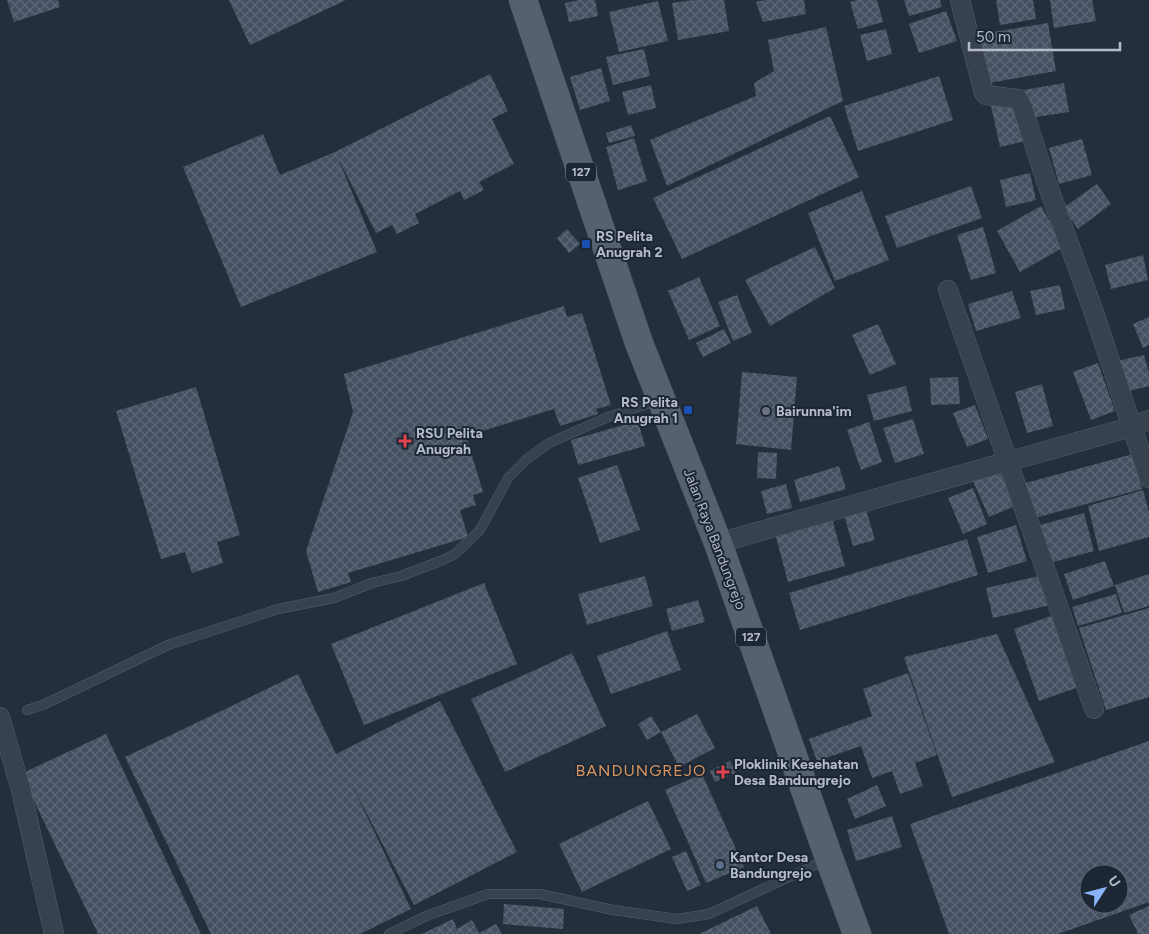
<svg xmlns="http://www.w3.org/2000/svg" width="1149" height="934" font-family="Figtree,sans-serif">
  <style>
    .building { fill: url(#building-cross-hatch); fill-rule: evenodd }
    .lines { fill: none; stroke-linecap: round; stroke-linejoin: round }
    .lane-casing { stroke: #565f6c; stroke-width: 10 }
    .street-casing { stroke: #565f6c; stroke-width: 20 }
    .primary-casing { stroke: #414a57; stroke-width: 29 }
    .lane { stroke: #38414e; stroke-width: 9 }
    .street { stroke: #38414e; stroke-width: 19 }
    .primary { stroke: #56606e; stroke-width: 28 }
    .transit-dot { fill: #1a4fb4; stroke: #1d2633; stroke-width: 2 }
    .worship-dot { fill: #6b7280; stroke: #1d2633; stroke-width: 2 }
    .health-dot { fill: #e0444e; stroke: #1d2633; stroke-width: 2 }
    .service-dot { fill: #5c6f8a; stroke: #1d2633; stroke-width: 2 }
    .labels { text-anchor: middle; stroke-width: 4; stroke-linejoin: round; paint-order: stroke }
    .shield { fill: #1d2633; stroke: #878f9c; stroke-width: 1 }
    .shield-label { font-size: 12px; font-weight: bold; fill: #b4bcc9 }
    .poi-label { font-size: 14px; font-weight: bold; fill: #b4bcc9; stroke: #1d2633; text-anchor: start }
    .street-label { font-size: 14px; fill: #b4bcc9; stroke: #1d2633 }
    .quarter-label { font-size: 16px; letter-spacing: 1px; fill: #d59563; stroke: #1d2633 }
  </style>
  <defs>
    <pattern id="building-cross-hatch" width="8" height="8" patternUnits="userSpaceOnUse" patternTransform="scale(1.25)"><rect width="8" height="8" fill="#455162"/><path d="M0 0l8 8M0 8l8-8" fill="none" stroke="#5d6877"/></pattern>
  </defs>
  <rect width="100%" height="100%" fill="#242f3e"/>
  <g class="building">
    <polygon points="7,0 58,0 60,7 14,22"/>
    <polygon points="229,0 346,0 250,45"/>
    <polygon points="579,0 595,0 598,16 569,22 565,3"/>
    <polygon points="693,0 724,0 729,31 678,40 672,3"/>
    <polygon points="764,0 804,0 806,14 763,22 756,2"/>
    <polygon points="857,0 877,0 883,22 858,29 850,2"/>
    <polygon points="904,0 940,0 942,7 909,16"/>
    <polygon points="996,0 1033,0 1036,19 1000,25"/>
    <polygon points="1050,0 1092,0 1096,21 1054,28"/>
    <polygon points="658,1 668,41 619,52 609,12"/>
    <polygon points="946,11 957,41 919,53 909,24"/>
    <polygon points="1048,23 1056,71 984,84 975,35"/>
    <polygon points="826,27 843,101 667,186 650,140 756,96 754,83 774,71 768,40"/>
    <polygon points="886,29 892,54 867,61 860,35"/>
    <polygon points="644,49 650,76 613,85 606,57"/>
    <polygon points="601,68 610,101 580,110 570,77"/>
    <polygon points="490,74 508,111 492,119 514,164 479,182 484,190 464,200 460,191 415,214 419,223 397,234 392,225 376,233 337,156 377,252 241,307 183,167 263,134 280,175 335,152"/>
    <polygon points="939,76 953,120 858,151 844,106"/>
    <polygon points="1064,83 1069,112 1029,118 1024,90"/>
    <polygon points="651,85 656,108 628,115 622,92"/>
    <polygon points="1016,101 1025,141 1000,147 991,106"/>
    <polygon points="830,116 859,177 682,259 653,198"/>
    <polygon points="631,125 635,136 609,143 606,133"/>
    <polygon points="634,138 647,181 618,190 606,147"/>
    <polygon points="1082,139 1092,175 1059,184 1049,148"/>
    <polygon points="1030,173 1036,200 1006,207 1000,180"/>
    <polygon points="1097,184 1111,204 1078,229 1063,208"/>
    <polygon points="971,186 982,218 897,248 885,216"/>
    <polygon points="862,191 889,260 835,281 808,213"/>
    <polygon points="1041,206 1064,247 1020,272 997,231"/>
    <polygon points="983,227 996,273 971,280 957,235"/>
    <polygon points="567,229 580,244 569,253 557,238"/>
    <polygon points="815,247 835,288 770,326 745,280"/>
    <polygon points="1143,255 1148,280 1111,289 1105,265"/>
    <polygon points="699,277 720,326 689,340 668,291"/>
    <polygon points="1060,285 1065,309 1036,315 1030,291"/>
    <polygon points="1012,291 1021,318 976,331 968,304"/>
    <polygon points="737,295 752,333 733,341 718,302"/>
    <polygon points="564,306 567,317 582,313 611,405 596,409 598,414 560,426 554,409 466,436 483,492 473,495 476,505 460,510 468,537 348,573 351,582 318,592 306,551 353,412 344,374"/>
    <polygon points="1149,317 1149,345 1143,348 1133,324"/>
    <polygon points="878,324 896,364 870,375 852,335"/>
    <polygon points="724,329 731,343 703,357 696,343"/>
    <polygon points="1144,355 1149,373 1149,386 1121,393 1113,362"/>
    <polygon points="1098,363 1115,411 1091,420 1073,372"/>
    <polygon points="742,372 797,377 791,450 736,444"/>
    <polygon points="958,377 960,404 931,405 930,378"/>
    <polygon points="1042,384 1053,426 1027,433 1015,392"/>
    <polygon points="906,386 912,411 874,421 867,395"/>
    <polygon points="196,387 240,535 217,542 223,563 192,573 185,552 161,559 116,411"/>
    <polygon points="975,405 988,439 967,447 953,413"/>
    <polygon points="913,419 924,454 895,463 883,428"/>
    <polygon points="638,421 645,446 578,465 571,440"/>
    <polygon points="869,422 882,462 861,470 847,430"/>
    <polygon points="758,452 777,453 776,479 757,478"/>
    <polygon points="1133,454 1142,489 1031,519 1022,484"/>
    <polygon points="617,465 640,530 600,543 578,478"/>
    <polygon points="839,466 846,489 800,502 794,480"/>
    <polygon points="998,467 1015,506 989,517 972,479"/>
    <polygon points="786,484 792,508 767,514 761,491"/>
    <polygon points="973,488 987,524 963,534 948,498"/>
    <polygon points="1143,490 1149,512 1149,537 1099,551 1088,506"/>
    <polygon points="866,509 875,540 853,546 844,515"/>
    <polygon points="1084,513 1094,551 1046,564 1036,526"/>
    <polygon points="831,515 845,566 788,582 774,530"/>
    <polygon points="1016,525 1027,561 988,573 977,537"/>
    <polygon points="967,539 978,575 800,630 789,593"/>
    <polygon points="1105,561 1114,586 1073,600 1064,574"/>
    <polygon points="1149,574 1149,606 1124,613 1115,585"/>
    <polygon points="1044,575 1051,605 993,618 986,588"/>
    <polygon points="645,576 653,606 587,625 578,594"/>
    <polygon points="484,583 517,664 364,725 331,644"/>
    <polygon points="1116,594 1122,613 1078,626 1072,607"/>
    <polygon points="698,600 705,622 672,631 666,609"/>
    <polygon points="1149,608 1149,697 1106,710 1079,628"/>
    <polygon points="1054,615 1079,687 1039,701 1014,629"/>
    <polygon points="667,631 681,670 611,694 597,656"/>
    <polygon points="997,634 1055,762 952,797 904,657"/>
    <polygon points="572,653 606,726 505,772 471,699"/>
    <polygon points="908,673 937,755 915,763 923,786 900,794 892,771 872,778 861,746 817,761 809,739 872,716 863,689"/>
    <polygon points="298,674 336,754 440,701 517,852 414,905 351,783 411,909 360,934 211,934 125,757"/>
    <polygon points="697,714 715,748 679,767 661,732"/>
    <polygon points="651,716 661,732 647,740 638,724"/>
    <polygon points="106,734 201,934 98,934 21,774"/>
    <path d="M 1149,741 L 1149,902 L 1058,934 L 949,934 L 910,824 ZM 1089,874 L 1119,874 L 1119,904 L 1089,904 Z"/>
    <polygon points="730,761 736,773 715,782 710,771"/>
    <polygon points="702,774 744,867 706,883 665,790"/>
    <polygon points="877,785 886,806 855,819 847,799"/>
    <polygon points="648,801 671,849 582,892 559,844"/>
    <polygon points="892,816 902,847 856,861 847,830"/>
    <polygon points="686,851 701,885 687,891 672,857"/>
    <polygon points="504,904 564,909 563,929 503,924"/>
    <polygon points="757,906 771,934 699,934"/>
    <polygon points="1149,906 1149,934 1138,934 1129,915"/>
    <polygon points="453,919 457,929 472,920 479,933 496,924 502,934 422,934"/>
  </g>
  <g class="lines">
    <defs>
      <g id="lane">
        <polyline points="27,710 43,705 168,645 278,609 334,598 372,583 401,576 443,560 455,554 480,530 508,478 527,459 549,443 608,417 659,400"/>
        <polyline points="389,934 426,916 488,894 540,894 613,910 677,919 709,914 826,860"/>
      </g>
      <g id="street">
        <polyline points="960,0 984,93 986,95 1018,99 1022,106 1046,181 1092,307 1149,478"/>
        <polyline points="948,290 1094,709"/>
        <polyline points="718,543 1131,427 1149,420"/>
        <polyline points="0,717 21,790 54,934"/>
      </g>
      <polyline id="primary" points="523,0 639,343 718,543 829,858 857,934"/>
    </defs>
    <use href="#lane" class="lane-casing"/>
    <use href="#street" class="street-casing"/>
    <use href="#primary" class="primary-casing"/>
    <use href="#lane" class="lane"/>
    <use href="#street" class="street"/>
    <use href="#primary" class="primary"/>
  </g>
  <g class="transit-dot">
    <rect x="581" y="239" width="10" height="10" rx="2.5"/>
    <rect x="683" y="405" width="10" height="10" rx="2.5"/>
  </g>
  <circle class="worship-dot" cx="766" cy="411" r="5"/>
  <g class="health-dot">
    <path d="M402.5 433.5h5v5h5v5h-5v5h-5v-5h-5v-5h5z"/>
    <path d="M720.5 764.5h5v5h5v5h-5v5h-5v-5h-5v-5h5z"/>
  </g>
  <circle class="service-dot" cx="720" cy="865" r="5"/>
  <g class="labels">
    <g class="shield">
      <rect x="566" y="162.5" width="30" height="19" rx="4"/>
      <rect x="736" y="627.5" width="30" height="19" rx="4"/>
    </g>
    <g class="shield-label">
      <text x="581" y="176">127</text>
      <text x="751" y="641">127</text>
    </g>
    <g class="poi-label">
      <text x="596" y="241">RS Pelita<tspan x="596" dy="16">Anugrah 2</tspan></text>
      <text x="678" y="407" text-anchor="end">RS Pelita<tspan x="678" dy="16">Anugrah 1</tspan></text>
      <text x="776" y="416">Bairunna'im</text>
      <text x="416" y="438">RSU Pelita<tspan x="416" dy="16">Anugrah</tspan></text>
      <text x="734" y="769">Ploklinik Kesehatan<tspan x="734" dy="16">Desa Bandungrejo</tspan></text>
      <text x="730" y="862">Kantor Desa<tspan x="730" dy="16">Bandungrejo</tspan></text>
    </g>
    <g class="street-label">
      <text transform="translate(715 539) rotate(69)" y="5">Jalan Raya Bandungrejo</text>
    </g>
    <g class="quarter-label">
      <text x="641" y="776">BANDUNGREJO</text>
    </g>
  </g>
  <g transform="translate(1104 889) rotate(54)"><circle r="24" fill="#1d2633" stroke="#59626f"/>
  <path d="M0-4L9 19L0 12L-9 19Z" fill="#8ab4f8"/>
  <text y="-8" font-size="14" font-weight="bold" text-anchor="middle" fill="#b4bcc9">U</text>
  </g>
  <path d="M969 42v8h151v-8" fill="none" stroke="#b4bcc9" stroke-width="2.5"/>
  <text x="976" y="42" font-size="15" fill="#b4bcc9" stroke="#1d2633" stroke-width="4" paint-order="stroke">50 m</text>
</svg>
